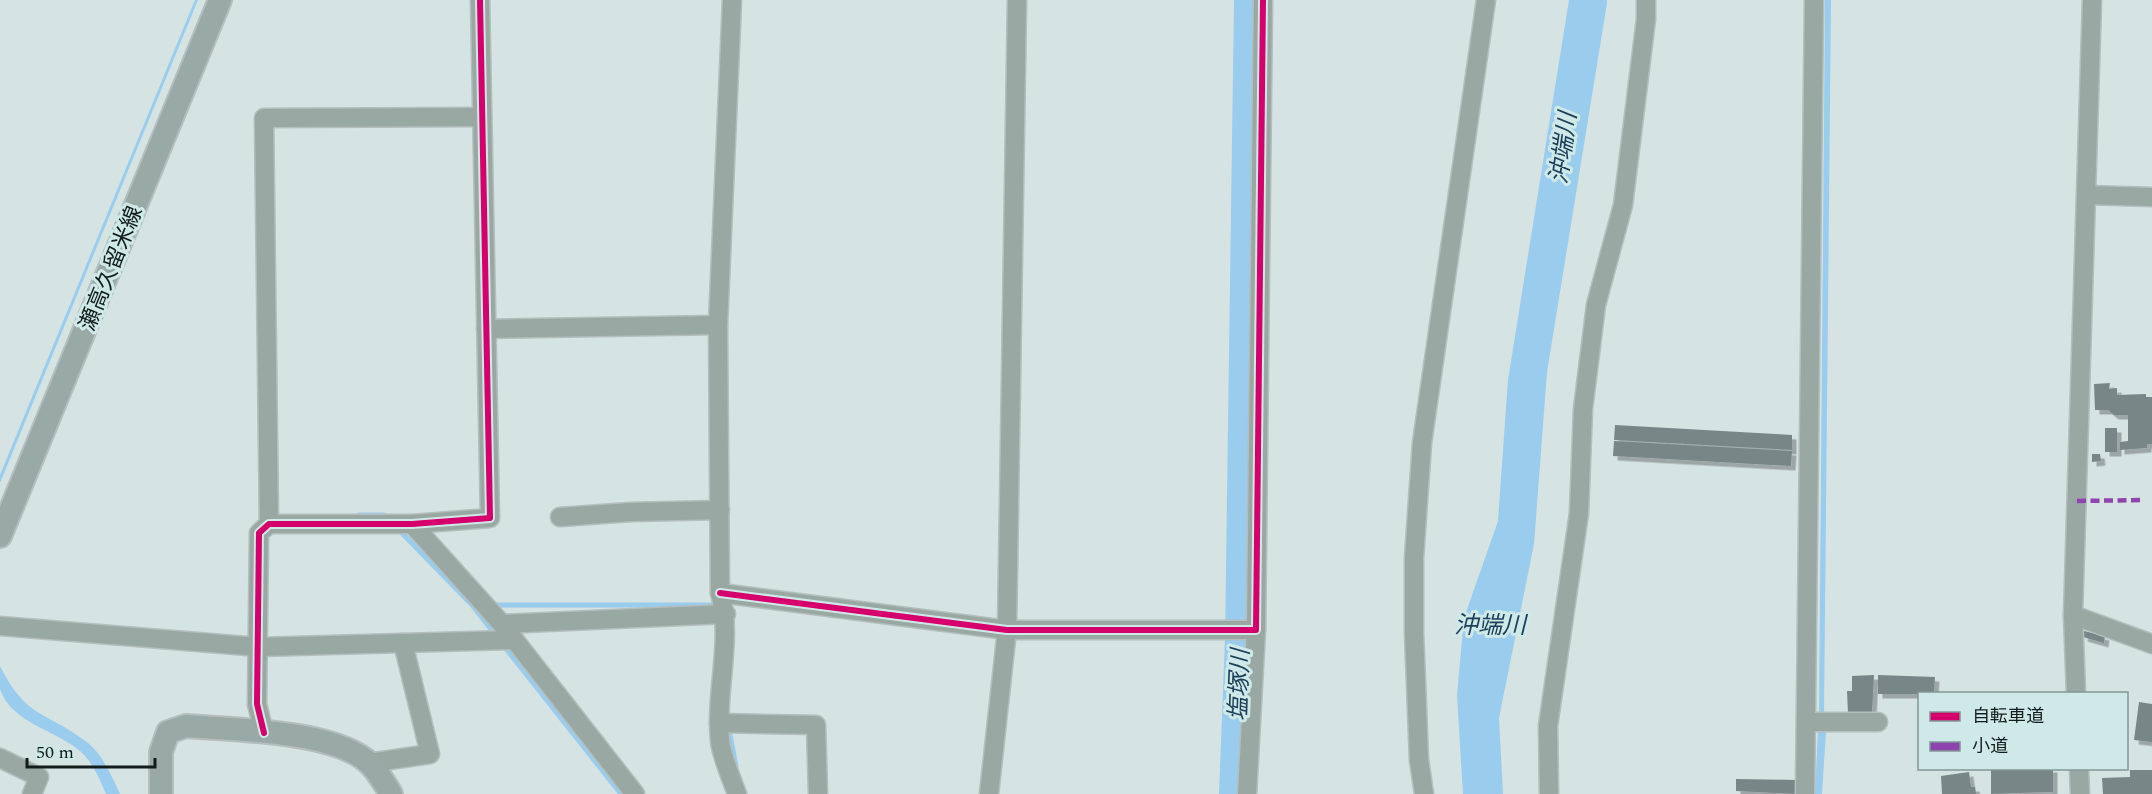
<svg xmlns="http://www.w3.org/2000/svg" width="2152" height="794" font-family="Spectral,'Noto Sans JP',serif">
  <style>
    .water { fill: #9accee }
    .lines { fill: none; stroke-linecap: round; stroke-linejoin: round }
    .stream { stroke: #9accee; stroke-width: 5 }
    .river { stroke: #9accee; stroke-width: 30 }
    .building { fill: #788688; filter: url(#shadow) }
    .minor-casing { stroke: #b3bebd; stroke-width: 21 }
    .major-casing { stroke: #b3bebd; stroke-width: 26 }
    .minor { stroke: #99a8a3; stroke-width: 18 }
    .major { stroke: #99a9a6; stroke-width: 22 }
    .quiet { stroke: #8e44ad; stroke-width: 4.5; stroke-dasharray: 9 4.5; stroke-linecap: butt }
    .cycleway-casing { stroke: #cfe9e8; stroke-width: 10 }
    .cycleway { stroke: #d6006c; stroke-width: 6 }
    .labels { text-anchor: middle; stroke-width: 6; stroke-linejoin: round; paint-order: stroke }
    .street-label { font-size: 22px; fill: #121c1b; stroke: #cfe9e8 }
    .water-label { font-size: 24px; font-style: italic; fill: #1c4059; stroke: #cfe9e8 }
  </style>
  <defs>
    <filter id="shadow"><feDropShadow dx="4.5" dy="4.5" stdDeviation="0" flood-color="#0004"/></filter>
  </defs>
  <rect width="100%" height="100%" fill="#d5e3e2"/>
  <g class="water">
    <polygon points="195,0 198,0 0,483 0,475"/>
    <polygon points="1569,0 1607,0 1607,3 1547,372 1534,544 1499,718 1503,794 1463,794 1457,695 1464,618 1498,521 1508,380"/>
    <polygon points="1825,0 1831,0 1824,714 1819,714"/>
    <path d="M 0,666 C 27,720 47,711 88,743 C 103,755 112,777 120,794 L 106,794 C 99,778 93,762 80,751 C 56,730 11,723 0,689 C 0,682 0,673 0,666 Z"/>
    <polygon points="1818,730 1826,731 1822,794 1815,794"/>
  </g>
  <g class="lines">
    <g class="stream">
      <polyline points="359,515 384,515 388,518"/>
      <polyline points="398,529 472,605 497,637"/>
      <polyline points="492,605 719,605"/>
      <polyline points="503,645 621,794"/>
      <polyline points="728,725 736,766"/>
    </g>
    <polyline class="river" points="1234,794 1240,639 1249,0"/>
  </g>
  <g class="building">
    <polygon points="2110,383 2109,389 2117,388 2117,395 2146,394 2146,397 2152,397 2152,444 2147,444 2147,448 2120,450 2120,442 2128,441 2128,415 2114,415 2108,410 2095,410 2094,384"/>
    <polygon points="1615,425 1792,435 1792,450 1614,440"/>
    <rect x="2105" y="428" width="12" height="24"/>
    <polygon points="1614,441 1792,451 1791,466 1613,456"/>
    <polygon points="2092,454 2100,454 2101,461 2092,462"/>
    <polygon points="2084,631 2105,636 2104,643 2083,637"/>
    <polygon points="1874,675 1872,714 1848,714 1847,691 1852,691 1852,676"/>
    <polygon points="1878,675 1935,677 1934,694 1878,694"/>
    <polygon points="2139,702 2152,704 2152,742 2134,740"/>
    <polygon points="2053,768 2053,792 1991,794 1991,769"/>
    <polygon points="2130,770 2152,770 2152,794 2103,794 2102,778 2130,777"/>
    <polygon points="1969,772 1971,787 1975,787 1976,794 1942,794 1941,776"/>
    <polygon points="1736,779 1797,780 1797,794 1736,791"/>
  </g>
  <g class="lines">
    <defs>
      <g id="minor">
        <path d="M 732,0 L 718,325 L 720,593 C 733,641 715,691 720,741 C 722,758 731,777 737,794"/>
        <polyline points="2087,195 2152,197"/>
        <polyline points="486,329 718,325"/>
        <polyline points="560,517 631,512 720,510"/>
        <polyline points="269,524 264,118 482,117"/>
        <polyline points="412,524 502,624 635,794"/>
        <polyline points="720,593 1007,630 1256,630 1263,0"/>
        <polyline points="2073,615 2152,644"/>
        <polyline points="502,624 726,614"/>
        <polyline points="0,626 258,647 514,640"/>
        <polyline points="2076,694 2073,615 2092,0"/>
        <polyline points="1807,722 1878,722"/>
        <polyline points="719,723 816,725 818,794"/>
        <polyline points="264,733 257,704 259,533 269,524 412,524 490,518 480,0"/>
        <polyline points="0,758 39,777 32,794"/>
        <polyline points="369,763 430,754 403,643"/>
        <polyline points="2079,768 2080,794"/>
        <polyline points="989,794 1007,630 1017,0"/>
        <polyline points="1247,794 1256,630"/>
        <polyline points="1424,794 1419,760 1414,632 1414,558 1422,443 1486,0"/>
        <polyline points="1549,794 1548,726 1579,513 1583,409 1596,305 1623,205 1646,19 1646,0"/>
        <polyline points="1805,794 1814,0"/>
      </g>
      <g id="major">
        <polyline points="0,536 220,0"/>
        <path d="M 161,794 L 161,752 L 168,732 L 186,726 C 233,730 336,730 370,764 C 378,772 385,784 391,794"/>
      </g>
    </defs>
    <use href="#minor" class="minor-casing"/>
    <use href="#major" class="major-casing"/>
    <use href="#minor" class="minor"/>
    <use href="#major" class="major"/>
    <polyline class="quiet" points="2077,501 2143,500"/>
    <defs>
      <g id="cycleway">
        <polyline points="720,593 1007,630 1256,630 1263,0"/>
        <polyline points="264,733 257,704 259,533 269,524 412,524 490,518 480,0"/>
      </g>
    </defs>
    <use href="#cycleway" class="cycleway-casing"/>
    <use href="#cycleway" class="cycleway"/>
  </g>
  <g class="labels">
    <g class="street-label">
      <text transform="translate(110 268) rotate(-68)" y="8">瀬高久留米線</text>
    </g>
    <g class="water-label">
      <text transform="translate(1563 148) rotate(-82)" y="8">沖端川</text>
      <text x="1490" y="633">沖端川</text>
      <text transform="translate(1239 685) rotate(-88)" y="8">塩塚川</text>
    </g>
  </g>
  <rect x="1918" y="692" width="210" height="78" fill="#cfe9e8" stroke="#839796" stroke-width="1.5"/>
  <rect x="1930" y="712" width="30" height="9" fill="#d6006c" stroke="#839796" stroke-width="1.5"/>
  <text x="1972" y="722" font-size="18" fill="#121c1b">自転車道</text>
  <rect x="1930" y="742" width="30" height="9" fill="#8e44ad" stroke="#839796" stroke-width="1.5"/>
  <text x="1972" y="752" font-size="18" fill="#121c1b">小道</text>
  <path d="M27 758v9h128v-9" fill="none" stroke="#121c1b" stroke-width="3"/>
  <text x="36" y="758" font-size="18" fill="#121c1b" stroke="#cfe9e8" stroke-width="4.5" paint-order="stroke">50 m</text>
</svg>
